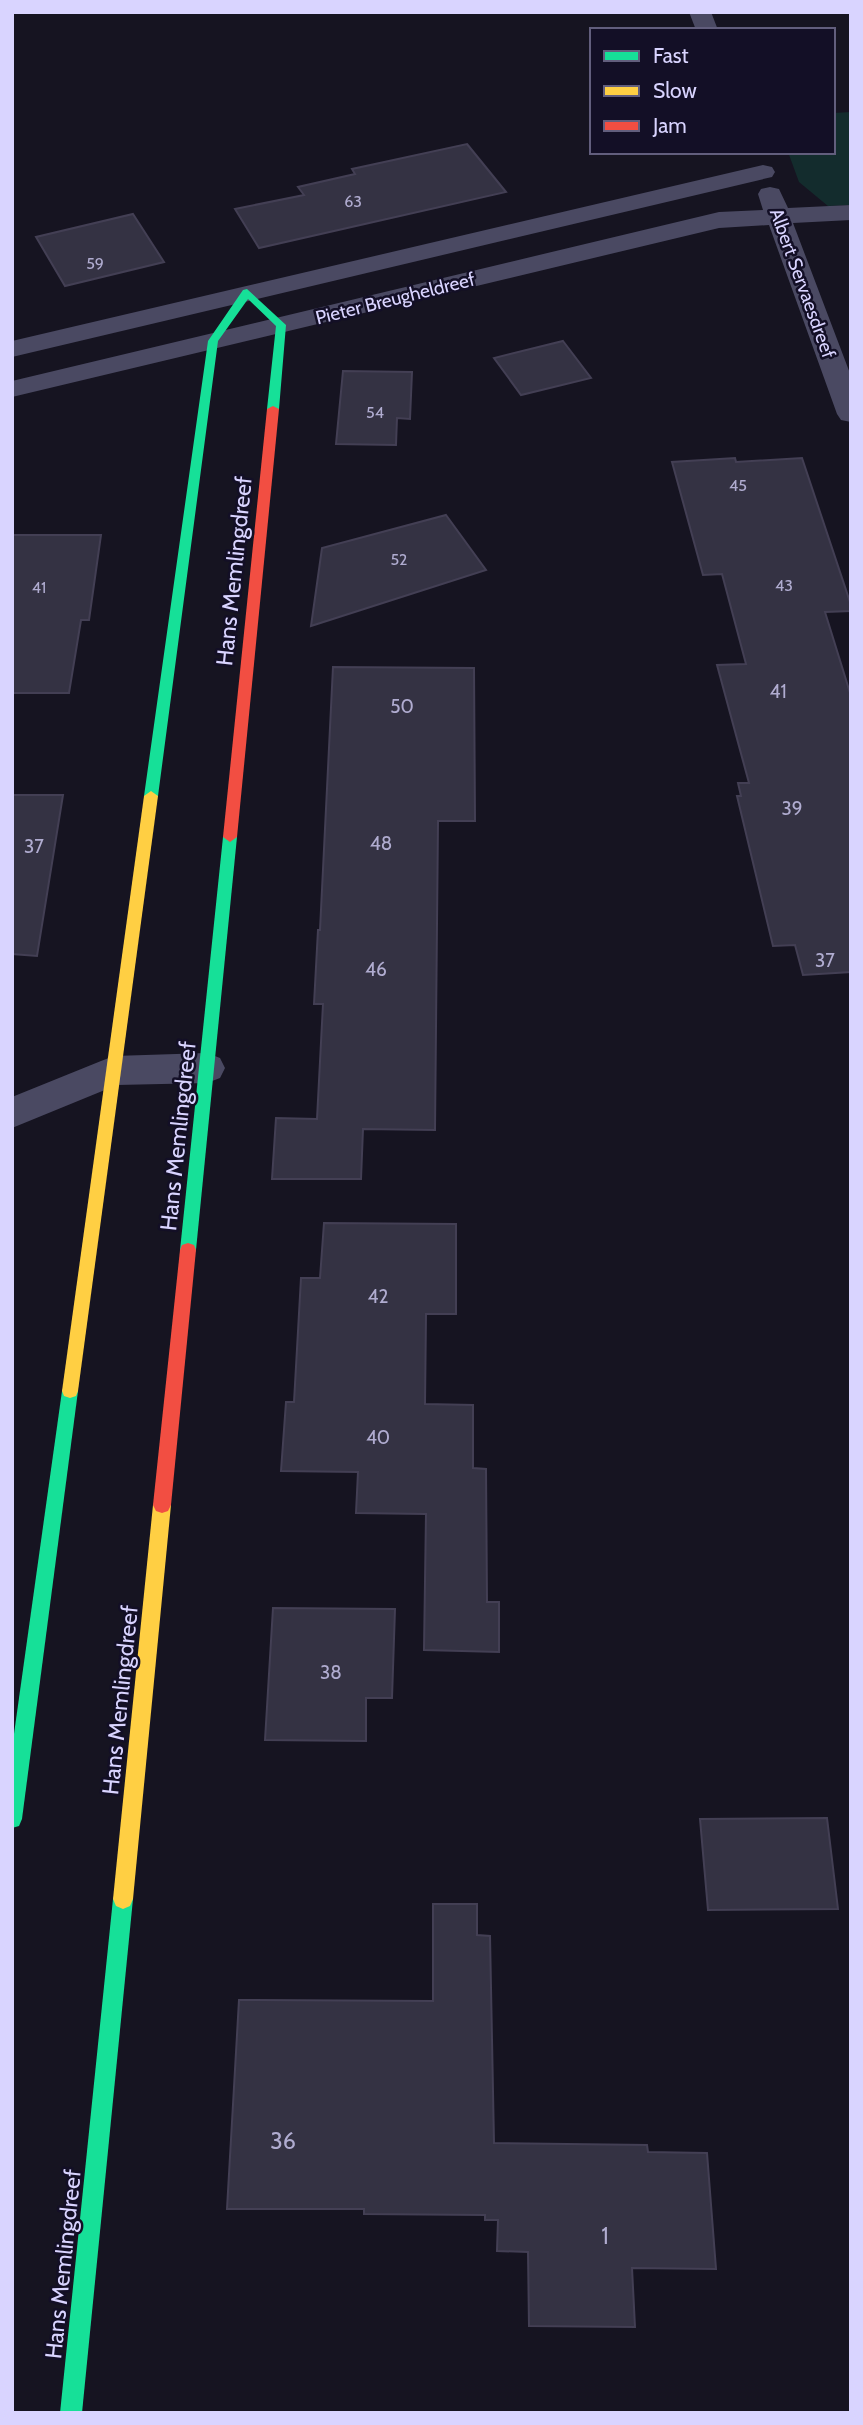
<svg xmlns="http://www.w3.org/2000/svg" width="863" height="2425" font-family="Cabin,sans-serif">
  <style>
    .green { fill: #132c2d }
    .building { fill: #343243; stroke: #433f54; stroke-width: 2 }
    .lines { fill: none; stroke-linecap: round; stroke-linejoin: round }
    .street { fill: #4a4962; fill-rule: evenodd }
    .fast { fill: #16e098; fill-rule: evenodd }
    .slow { fill: #ffcf43; fill-rule: evenodd }
    .jam { fill: #f24e42; fill-rule: evenodd }
    .labels { text-anchor: middle; stroke-width: 5; stroke-linejoin: round; paint-order: stroke }
    .far-number-label { font-size: 16px; fill: #b0acd0 }
    .far-street-label { font-size: 19px; fill: #d9d4ff; stroke: #130f26 }
    .number-label { font-size: 19px; fill: #b0acd0 }
    .street-label { font-size: 23px; fill: #d9d4ff; stroke: #130f26 }
    .near-number-label { font-size: 23px; fill: #b0acd0 }
  </style>
  <rect width="100%" height="100%" fill="#161421"/>
  <polygon class="green" points="851,112 851,205 828,206 799,182 788,152 833,152 833,113"/>
  <g class="building">
    <polygon points="467,144 506,192 259,248 235,209 304,195 298,187 355,174 352,169"/>
    <polygon points="133,214 164,262 65,286 36,237"/>
    <polygon points="563,341 591,378 521,395 494,358"/>
    <polygon points="343,371 412,372 410,419 397,418 396,445 336,444"/>
    <polygon points="735,458 736,462 802,458 851,605 851,611 825,612 851,696 851,972 803,975 795,945 773,946 737,796 741,796 738,783 749,783 717,665 746,664 722,574 703,575 672,462"/>
    <polygon points="446,515 486,570 311,626 322,548"/>
    <polygon points="12,535 101,535 89,620 81,620 69,693 12,693"/>
    <polygon points="333,667 474,668 475,821 438,821 435,1130 363,1129 361,1179 272,1179 276,1118 317,1119 323,1004 314,1004 318,930 320,930"/>
    <polygon points="12,795 63,795 37,956 12,954"/>
    <polygon points="324,1223 456,1224 456,1314 426,1314 425,1404 473,1405 473,1468 486,1469 487,1602 499,1602 499,1652 424,1650 426,1514 356,1513 358,1472 281,1471 286,1402 294,1402 301,1278 320,1278"/>
    <polygon points="273,1608 395,1609 392,1698 366,1698 366,1741 265,1740"/>
    <polygon points="827,1818 838,1909 708,1910 700,1819"/>
    <polygon points="433,1904 477,1904 477,1935 490,1936 494,2143 647,2145 648,2152 707,2153 716,2269 632,2268 635,2327 529,2326 528,2252 497,2251 498,2220 485,2220 485,2215 364,2214 364,2209 227,2209 239,2000 433,2001"/>
  </g>
  <g class="lines">
    <g class="street">
      <polygon points="689,12 711,12 718,30 696,30"/>
      <polygon points="763,165 772,167 775,172 772,177 12,357 12,341"/>
      <polygon points="770,187 779,189 788,208 851,205 851,220 793,223 851,376 851,422 841,420 837,414 769,225 719,228 12,397 12,381 719,212 763,210 758,194 761,189"/>
      <polygon points="207,1053 220,1058 225,1068 220,1078 207,1083 117,1085 12,1128 12,1097 101,1061 114,1056"/>
    </g>
    <g class="fast">
      <polygon points="247,289 286,325 279,409 273,412 267,409 276,326 248,299 218,341 158,796 151,801 144,796 208,341 243,290"/>
      <polygon points="230,832 237,837 196,1250 194,1255 188,1257 182,1255 180,1250 223,837"/>
      <polygon points="70,1384 76,1386 78,1391 22,1819 19,1826 12,1828 12,1748 62,1391 64,1386"/>
      <polygon points="123,1889 130,1892 133,1899 82,2413 60,2413 113,1899 116,1892"/>
    </g>
    <g class="slow">
      <polygon points="151,791 158,796 78,1391 76,1396 70,1398 64,1396 62,1391 144,796"/>
      <polygon points="162,1497 168,1499 171,1505 133,1899 130,1906 123,1909 116,1906 113,1899 153,1505 156,1499"/>
    </g>
    <g class="jam">
      <polygon points="273,406 279,409 237,837 230,842 223,837 267,409"/>
      <polygon points="188,1243 194,1245 196,1250 171,1505 168,1511 162,1513 156,1511 153,1505 180,1250 182,1245"/>
    </g>
  </g>
  <g class="labels">
    <g class="far-number-label">
      <text x="353" y="207">63</text>
      <text x="95" y="269">59</text>
      <text x="375" y="418">54</text>
      <text x="738" y="491">45</text>
      <text x="399" y="565">52</text>
      <text x="784" y="591">43</text>
      <text x="39" y="593">41</text>
    </g>
    <g class="far-street-label">
      <text transform="translate(803 283) rotate(70)" y="7">Albert Servaesdreef</text>
      <text transform="translate(395 298) rotate(-14)" y="7">Pieter Breugheldreef</text>
    </g>
    <g class="number-label">
      <text x="778" y="698">41</text>
      <text x="402" y="713">50</text>
      <text x="792" y="815">39</text>
      <text x="381" y="850">48</text>
      <text x="34" y="853">37</text>
      <text x="825" y="967">37</text>
      <text x="376" y="976">46</text>
      <text x="378" y="1303">42</text>
      <text x="378" y="1444">40</text>
      <text x="331" y="1679">38</text>
    </g>
    <g class="street-label">
      <text transform="translate(234 571) rotate(-84)" y="8">Hans Memlingdreef</text>
      <text transform="translate(178 1136) rotate(-84)" y="8">Hans Memlingdreef</text>
      <text transform="translate(120 1700) rotate(-84)" y="8">Hans Memlingdreef</text>
      <text transform="translate(63 2264) rotate(-84)" y="8">Hans Memlingdreef</text>
    </g>
    <g class="near-number-label">
      <text x="283" y="2149">36</text>
      <text x="605" y="2244">1</text>
    </g>
  </g>
  <rect width="863" height="2425" fill="none" stroke="#d9d4ff" stroke-width="28"/>
  <rect x="590" y="28" width="245" height="126" fill="#130f26" stroke="#625e7d" stroke-width="2"/>
  <rect x="604" y="51" width="35" height="10" fill="#16e098" stroke="#625e7d" stroke-width="2"/>
  <text x="653" y="63" font-size="21" fill="#d9d4ff">Fast</text>
  <rect x="604" y="86" width="35" height="10" fill="#ffcf43" stroke="#625e7d" stroke-width="2"/>
  <text x="653" y="98" font-size="21" fill="#d9d4ff">Slow</text>
  <rect x="604" y="121" width="35" height="10" fill="#f24e42" stroke="#625e7d" stroke-width="2"/>
  <text x="653" y="133" font-size="21" fill="#d9d4ff">Jam</text>
</svg>
